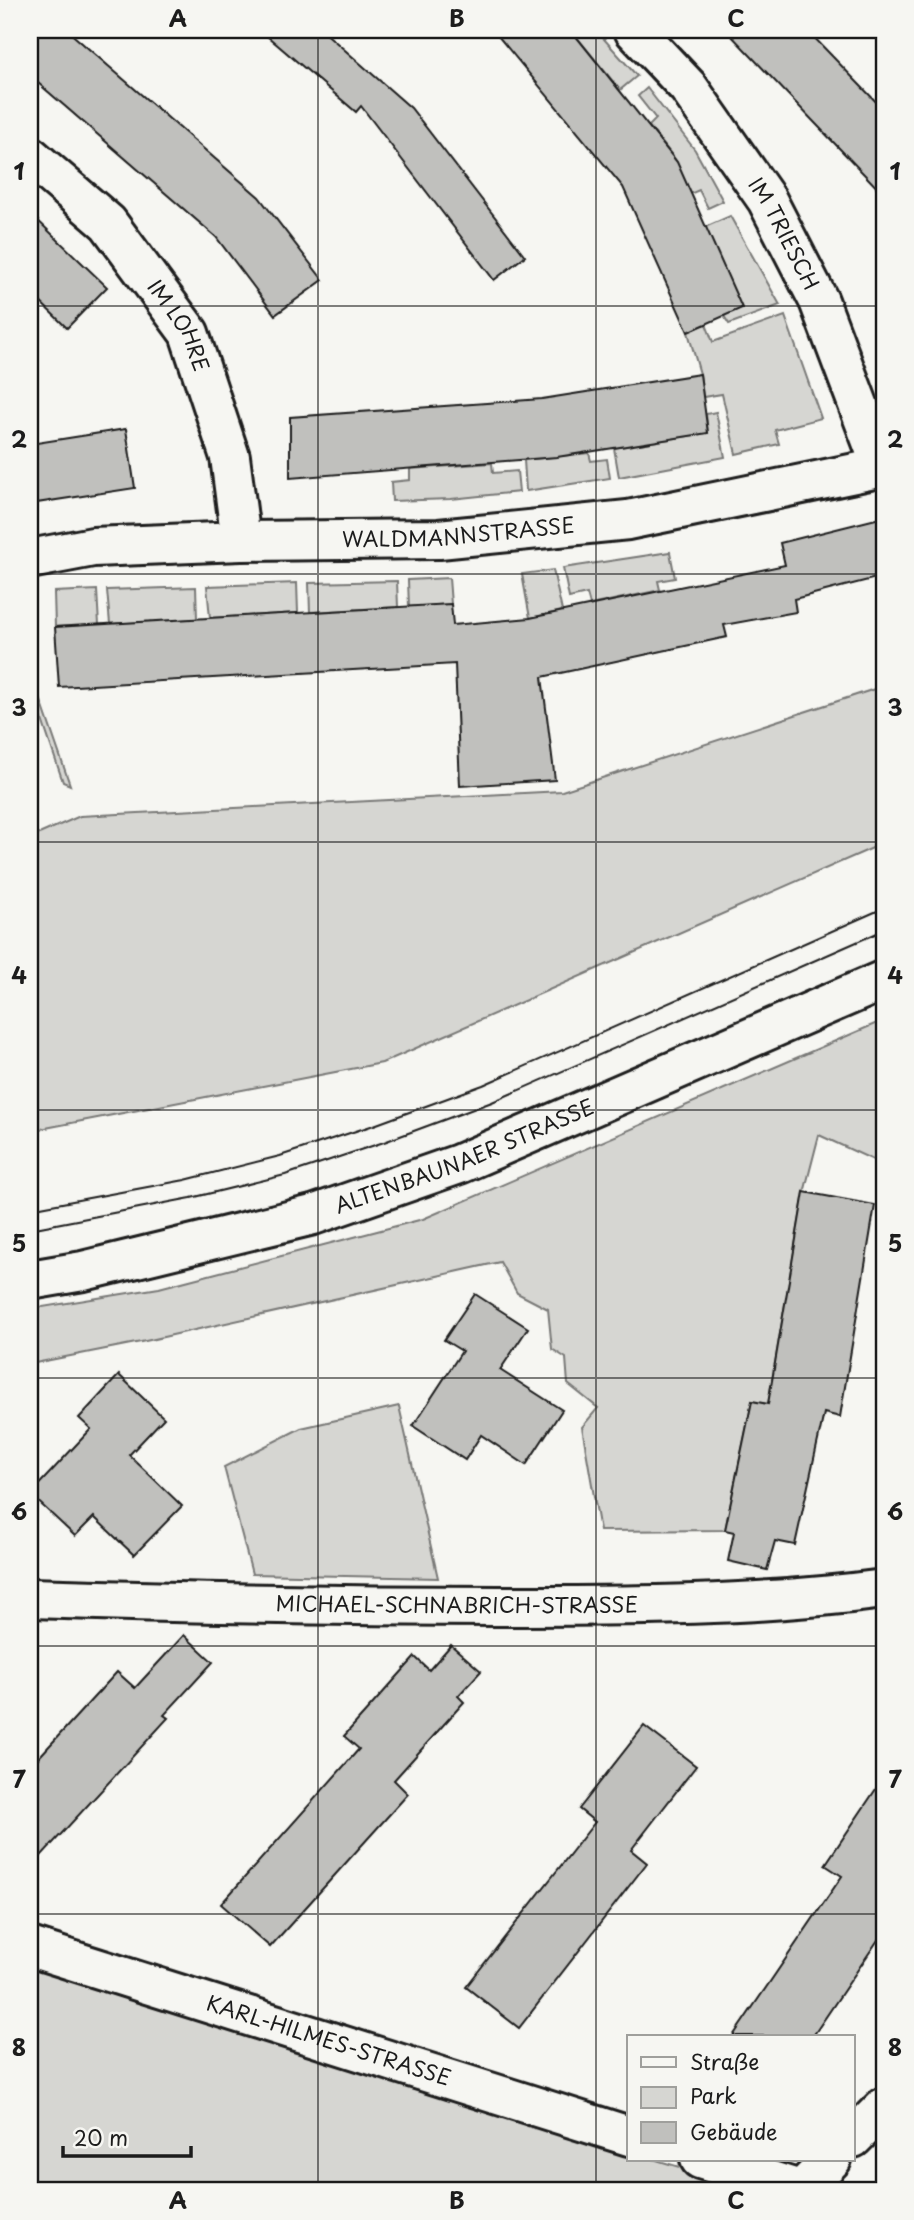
<svg xmlns="http://www.w3.org/2000/svg" width="914" height="2220" font-family="'Playpen Sans',sans-serif">
  <style>
    .green { fill: #d6d6d2; stroke: #797977; stroke-width: 2 }
    .building { fill: #c0c0bd; stroke: #1c1c1c; stroke-width: 2 }
    .lines { fill: none; stroke-linecap: round; stroke-linejoin: round }
    .minor-casing { stroke: #1c1c1c; stroke-width: 44 }
    .secondary-casing { stroke: #1c1c1c; stroke-width: 44 }
    .minor { stroke: #f6f6f2; stroke-width: 38 }
    .secondary { stroke: #f6f6f2; stroke-width: 38 }
    .tram { stroke: #1c1c1c; stroke-width: 2 }
    .grid { fill: none; stroke: #1c1c1c; stroke-width: 2; stroke-opacity: 0.55 }
    .labels { text-anchor: middle; stroke-width: 6; stroke-linejoin: round; paint-order: stroke }
    .street-label { font-size: 21px; fill: #1c1c1c; stroke: #f6f6f2 }
    .neatline { fill: none; stroke: #1c1c1c; stroke-width: 2.5 }
    .grid-label { font-size: 23px; text-anchor: middle; font-weight: bold; fill: #1c1c1c }
  </style>
  <rect width="100%" height="100%" fill="#f6f6f2"/>
  <filter id="ink" filterUnits="userSpaceOnUse"><feTurbulence type="fractalNoise" baseFrequency=".0143" numOctaves="2"/><feDisplacementMap in="SourceGraphic" scale="14" xChannelSelector="R" yChannelSelector="G"/><feConvolveMatrix kernelMatrix="1 2 1 2 8 2 1 2 1" color-interpolation-filters="sRGB"/></filter>
  <g filter="url(#ink)">
    <g class="green">
      <polygon points="571,30 596,30 637,76 620,90"/>
      <polygon points="647,88 695,150 723,201 708,208 699,190 690,194 675,159 649,126 656,119 638,96"/>
      <polygon points="730,216 780,305 729,324 724,316 705,227"/>
      <polygon points="785,316 821,418 775,430 779,444 736,454 722,394 703,397 700,374 688,332 706,324 713,342"/>
      <polygon points="716,412 725,457 619,477 614,448 708,433 706,414"/>
      <polygon points="589,453 591,461 607,459 610,478 526,491 524,460"/>
      <polygon points="492,463 493,473 517,471 519,492 451,499 392,501 391,482 410,480 410,469"/>
      <polygon points="670,552 675,578 658,581 660,590 590,605 587,594 569,598 563,568"/>
      <polygon points="553,570 562,611 530,618 522,574"/>
      <polygon points="449,578 451,604 409,607 408,580"/>
      <polygon points="397,581 398,607 310,612 309,583"/>
      <polygon points="297,583 298,613 210,618 207,586"/>
      <polygon points="196,587 197,619 110,624 107,590"/>
      <polygon points="97,590 99,625 55,627 54,592"/>
      <polygon points="30,669 70,785 63,782 30,684"/>
      <polygon points="884,686 884,843 382,1063 30,1131 30,838 80,816 562,791"/>
      <polygon points="884,1020 884,1165 819,1135 804,1193 768,1404 752,1402 725,1530 600,1531 582,1427 598,1408 568,1384 566,1358 552,1349 548,1309 517,1293 500,1262 141,1342 30,1364 30,1309 159,1288 423,1219"/>
      <polygon points="399,1406 438,1578 252,1574 224,1467 301,1428"/>
      <polygon points="30,1966 629,2151 629,2159 653,2159 755,2190 30,2190"/>
    </g>
    <g class="building">
      <polygon points="30,30 67,30 259,197 323,280 275,315 216,237 30,76"/>
      <polygon points="260,30 322,30 411,108 525,256 494,280 361,106 356,112"/>
      <polygon points="493,30 571,30 677,162 742,308 688,332 623,187"/>
      <polygon points="726,30 807,30 884,110 884,195"/>
      <polygon points="30,213 107,287 67,328 30,292"/>
      <polygon points="700,374 708,433 557,457 290,478 290,417 542,399"/>
      <polygon points="126,429 135,488 30,504 30,444"/>
      <polygon points="884,517 884,576 794,599 796,612 724,625 727,637 542,677 555,780 460,786 455,664 59,687 55,627 451,604 453,625 530,618 785,565 780,543"/>
      <polygon points="804,1192 875,1205 840,1417 824,1413 795,1545 775,1541 767,1570 728,1561 734,1532 725,1530 752,1401 768,1404"/>
      <polygon points="475,1294 528,1328 500,1370 562,1410 526,1465 481,1435 465,1460 413,1426 462,1351 444,1340"/>
      <polygon points="119,1375 164,1418 129,1455 182,1506 134,1555 94,1517 75,1536 30,1494 91,1429 79,1418"/>
      <polygon points="184,1635 213,1662 164,1715 168,1718 30,1868 30,1767 117,1672 135,1688"/>
      <polygon points="451,1645 481,1671 458,1696 464,1702 394,1780 408,1794 270,1947 221,1904 359,1749 344,1736 415,1657 429,1670"/>
      <polygon points="644,1726 696,1766 631,1850 647,1863 519,2028 466,1987 595,1822 579,1809"/>
      <polygon points="884,1777 884,1931 813,2036 733,2036 842,1876 825,1865"/>
    </g>
    <g class="lines">
      <defs>
        <g id="minor">
          <path id="s1" d="M 634,30 L 688,87 L 767,200 L 819,301 L 882,468"/>
          <path id="s2" d="M 30,156 L 108,223 L 189,333 L 230,457 L 241,541"/>
          <path id="s3" d="M 30,559 L 93,547 L 241,541 L 439,539 L 628,520 L 884,467"/>
          <path id="s4" d="M 30,1598 C 187,1603 345,1606 502,1606 C 629,1606 758,1606 884,1589"/>
          <path id="s5" d="M 30,1947 L 629,2136"/>
          <polyline points="853,2138 884,2107"/>
          <polyline points="700,2159 800,2190"/>
          <polyline points="802,2190 832,2159"/>
        </g>
        <g id="secondary">
          <path id="s6" d="M 30,1280 L 83,1271 L 313,1215 L 459,1164 L 884,980"/>
        </g>
      </defs>
      <use href="#minor" class="minor-casing"/>
      <use href="#secondary" class="secondary-casing"/>
      <use href="#minor" class="minor"/>
      <use href="#secondary" class="secondary"/>
      <g class="tram">
        <polyline points="30,1209 185,1180 280,1156 374,1125 483,1085 884,908"/>
        <polyline points="30,1229 191,1198 285,1175 384,1142 492,1102 884,930"/>
        <polyline points="871,2190 884,2177"/>
      </g>
    </g>
  </g>
  <path class="grid" d="M 318,30 L 318,2190M 596,30 L 596,2190M 30,306 L 884,306M 30,574 L 884,574M 30,842 L 884,842M 30,1110 L 884,1110M 30,1378 L 884,1378M 30,1646 L 884,1646M 30,1914 L 884,1914"/>
  <g class="labels">
    <g class="street-label">
      <text dy="7" stroke="none"><textPath href="#s1" startOffset="254">IM TRIESCH</textPath></text>
      <text dy="7" stroke="none"><textPath href="#s2" startOffset="228">IM LOHRE</textPath></text>
      <text dy="7" stroke="none"><textPath href="#s3" startOffset="430">WALDMANNSTRASSE</textPath></text>
      <text dy="7" stroke="none"><textPath href="#s6" startOffset="453">ALTENBAUNAER STRASSE</textPath></text>
      <text dy="7" stroke="none"><textPath href="#s4" startOffset="427">MICHAEL-SCHNABRICH-STRASSE</textPath></text>
      <text dy="7" stroke="none"><textPath href="#s5" startOffset="313">KARL-HILMES-STRASSE</textPath></text>
    </g>
  </g>
  <rect width="914" height="2220" fill="none" stroke="#f6f6f2" stroke-width="77"/>
  <rect x="627" y="2035" width="228" height="126" fill="#f6f6f2" stroke="#9f9f9c" stroke-width="2"/>
  <rect x="641" y="2057" width="35" height="10" fill="#f6f6f2" stroke="#9f9f9c" stroke-width="2"/>
  <text x="690" y="2070" font-size="21" fill="#1c1c1c">Straße</text>
  <rect x="641" y="2087" width="35" height="21" fill="#d6d6d2" stroke="#9f9f9c" stroke-width="2"/>
  <text x="690" y="2104" font-size="21" fill="#1c1c1c">Park</text>
  <rect x="641" y="2122" width="35" height="21" fill="#c0c0bd" stroke="#9f9f9c" stroke-width="2"/>
  <text x="690" y="2140" font-size="21" fill="#1c1c1c">Gebäude</text>
  <path d="M63 2146v10h128v-10" fill="none" stroke="#1c1c1c" stroke-width="3.5"/>
  <text x="74" y="2146" font-size="21" fill="#1c1c1c" stroke="#f6f6f2" stroke-width="5" paint-order="stroke">20 m</text>
  <rect x="38" y="38" width="838" height="2144" class="neatline"/>
  <g class="grid-label">
    <text x="178" y="27">A</text>
    <text x="457" y="27">B</text>
    <text x="736" y="27">C</text>
    <text x="19" y="180">1</text>
    <text x="895" y="180">1</text>
    <text x="19" y="448">2</text>
    <text x="895" y="448">2</text>
    <text x="19" y="716">3</text>
    <text x="895" y="716">3</text>
    <text x="19" y="984">4</text>
    <text x="895" y="984">4</text>
    <text x="19" y="1252">5</text>
    <text x="895" y="1252">5</text>
    <text x="19" y="1520">6</text>
    <text x="895" y="1520">6</text>
    <text x="19" y="1788">7</text>
    <text x="895" y="1788">7</text>
    <text x="19" y="2056">8</text>
    <text x="895" y="2056">8</text>
    <text x="178" y="2209">A</text>
    <text x="457" y="2209">B</text>
    <text x="736" y="2209">C</text>
  </g>
</svg>
